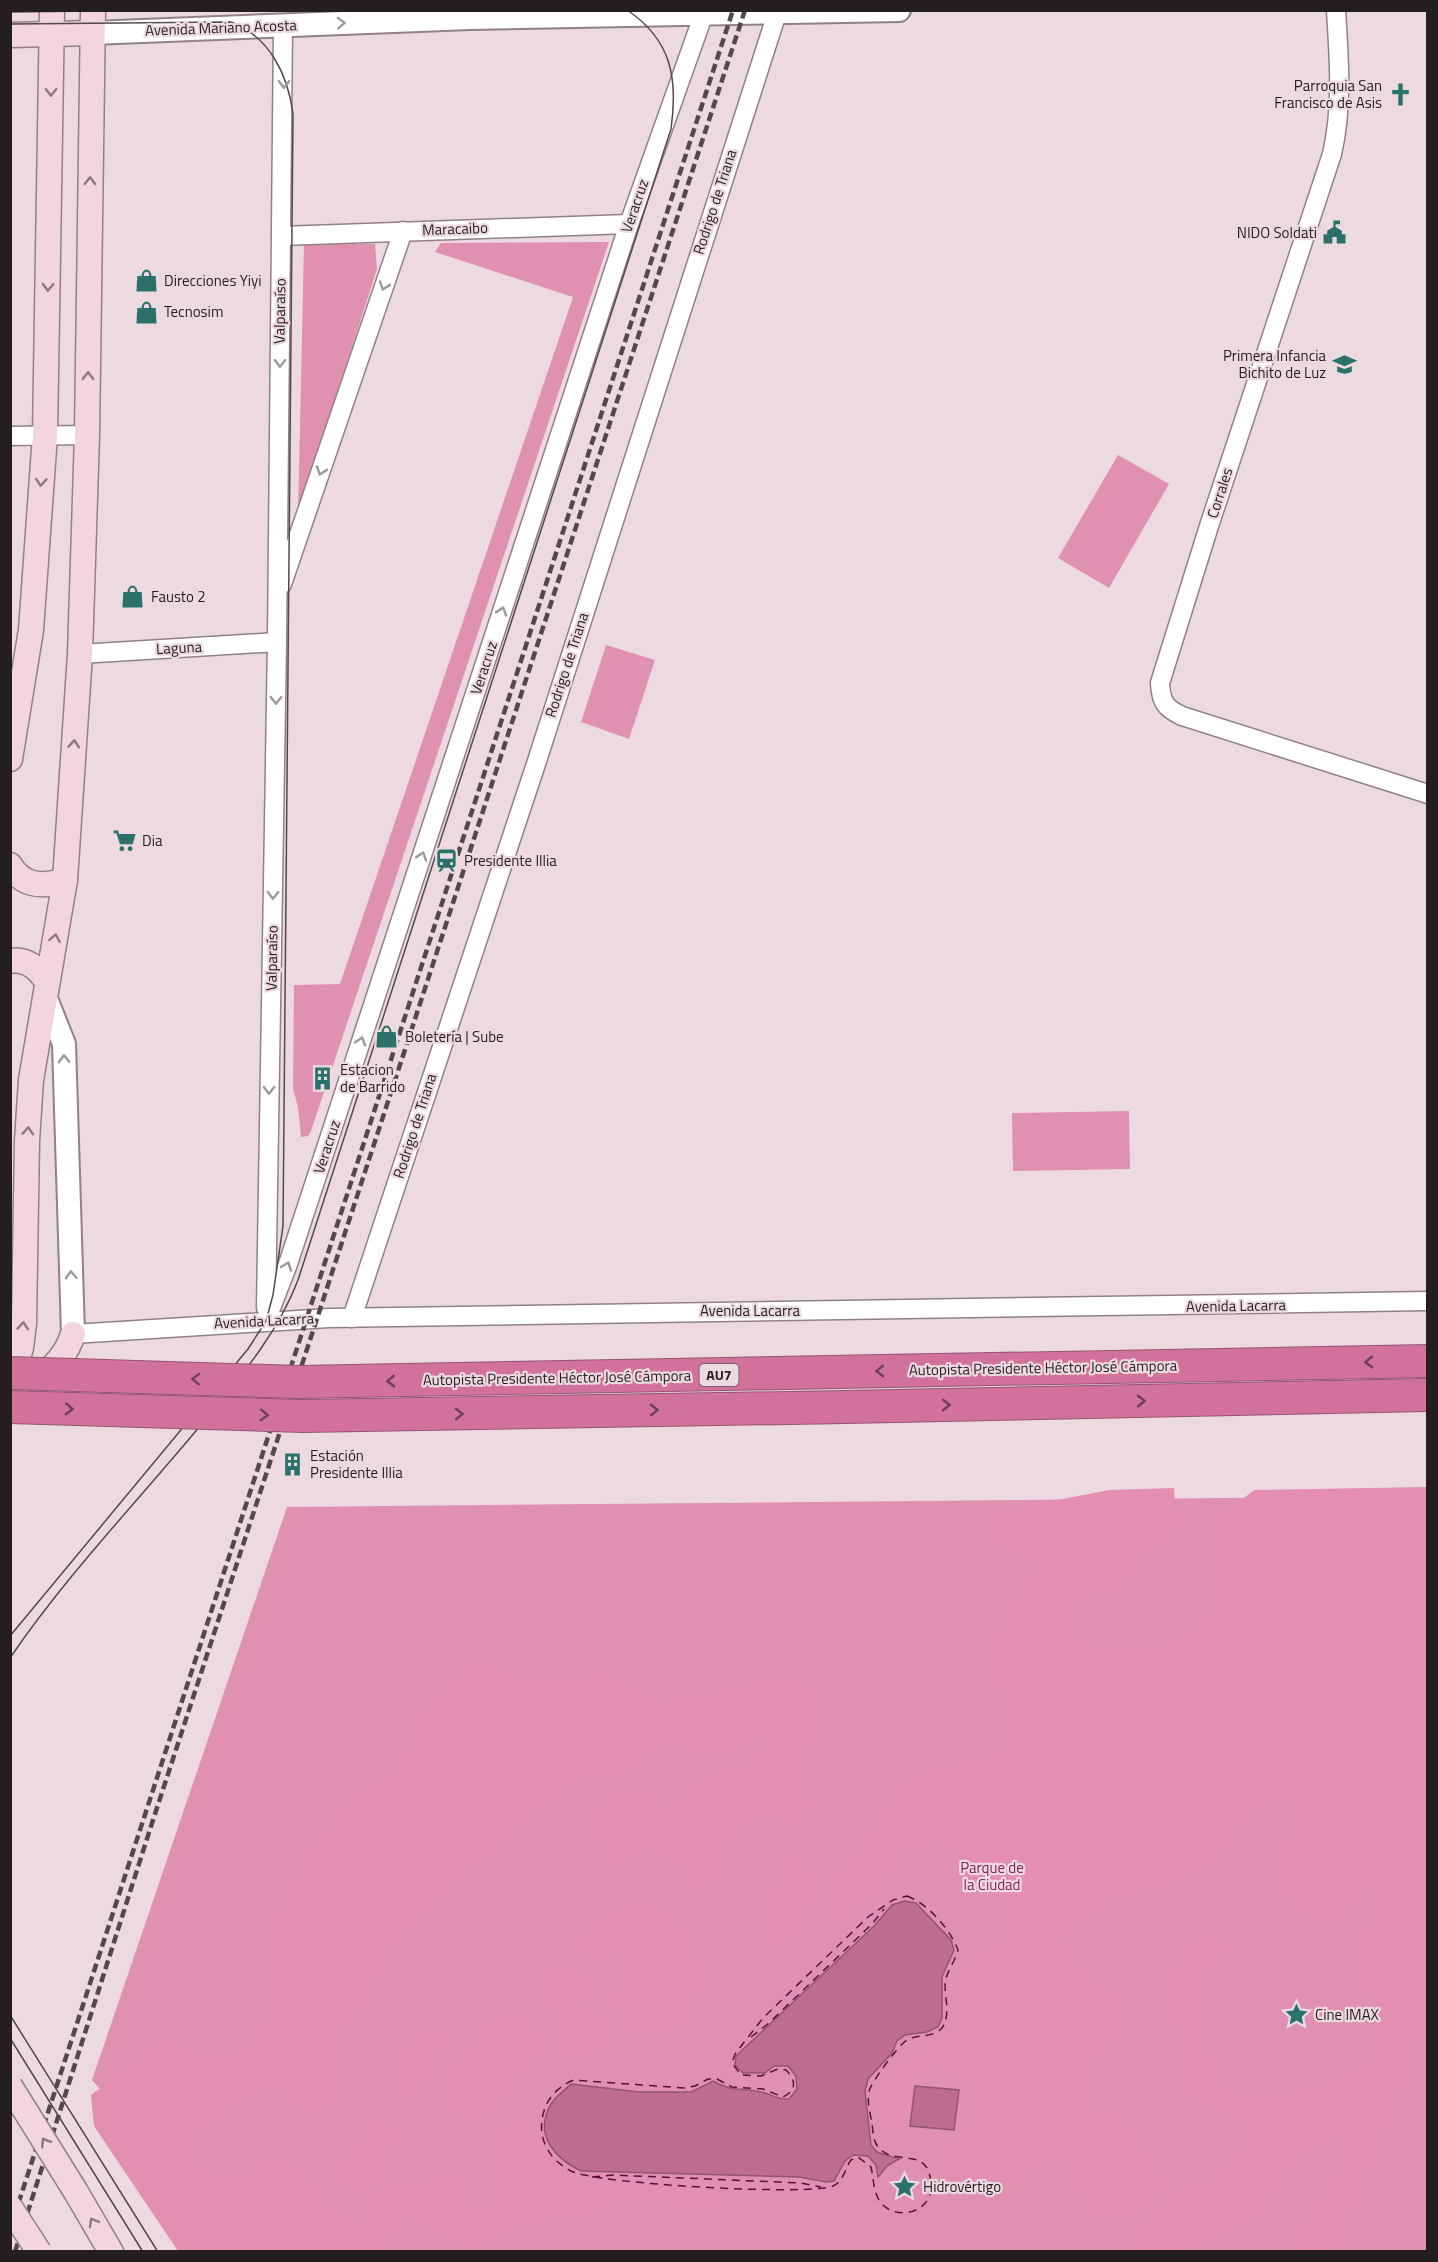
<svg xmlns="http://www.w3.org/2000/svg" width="1438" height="2262" font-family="'Titillium Web',sans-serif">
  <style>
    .green { fill: #e091b1 }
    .forest { fill: #e48eb1 }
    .water { fill: #bf6d8f; stroke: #91556e; stroke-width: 1.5 }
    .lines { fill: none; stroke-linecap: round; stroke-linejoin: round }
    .ferry { stroke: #5b1037; stroke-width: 1.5; stroke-dasharray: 8 6; stroke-linecap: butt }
    .minor-casing { stroke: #928086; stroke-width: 21 }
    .tertiary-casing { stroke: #928086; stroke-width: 26 }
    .secondary-casing { stroke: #928086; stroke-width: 27 }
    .motorway-casing { stroke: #955570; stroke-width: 34 }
    .minor { stroke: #fff; stroke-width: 18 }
    .tertiary { stroke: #fff; stroke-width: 22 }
    .secondary { stroke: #f2d5e1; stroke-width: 24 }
    .motorway { stroke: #d2729b; stroke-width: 32 }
    .tram { stroke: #53494d; stroke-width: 1.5 }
    .rail { stroke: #53494d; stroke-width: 4.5; stroke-dasharray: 9 4.5; stroke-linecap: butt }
    .secondary-bridge-casing { stroke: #928086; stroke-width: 27; stroke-linecap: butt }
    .motorway-bridge-casing { stroke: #955570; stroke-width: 34; stroke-linecap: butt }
    .secondary-bridge { stroke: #f2d5e1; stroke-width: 24 }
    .motorway-bridge { stroke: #d2729b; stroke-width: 32 }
    .oneway { stroke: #9d9a9b }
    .oneway2 { stroke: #8c7a81 }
    .oneway3 { stroke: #6a4052 }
    .labels { text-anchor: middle; stroke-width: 4.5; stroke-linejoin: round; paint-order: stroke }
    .shield { fill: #eddae1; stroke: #61565b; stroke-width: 1.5 }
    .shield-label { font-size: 14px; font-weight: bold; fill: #251e21 }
    .street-label { font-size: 15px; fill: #251e21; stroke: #eddae1 }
    .poi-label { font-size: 15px; fill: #251e21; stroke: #eddae1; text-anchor: start }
    .park-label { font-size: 15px; fill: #862254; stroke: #eddae1 }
  </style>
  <rect width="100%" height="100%" fill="#eddae1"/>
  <g class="green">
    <polygon points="609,242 311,1131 308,1136 301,1137 298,1107 293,1089 294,985 340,984 573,297 435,252 441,243"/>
    <polygon points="304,244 375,244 377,269 298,516"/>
    <polygon points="1118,455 1169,484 1109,588 1058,558"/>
    <polygon points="606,645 655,660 629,739 581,722"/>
    <polygon points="1129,1111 1130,1169 1013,1171 1012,1113"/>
    <polygon points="1427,1496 1427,2251 229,2251 146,2141 92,2080 287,1507"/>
  </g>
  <g class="forest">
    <path d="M 1427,1487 L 1427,2014 L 1336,2251 L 1291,2251 L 1304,2223 L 1354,2145 L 1339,2131 L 1295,2161 L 1253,2217 L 1188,2251 L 1124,2251 L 1175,2193 L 1220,2176 L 1247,2140 L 1240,2115 L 1193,2104 L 1172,2003 L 1179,1948 L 1209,1930 L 1229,1946 L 1206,1971 L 1200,2026 L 1214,2087 L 1269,2099 L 1346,2079 L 1381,2057 L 1383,2040 L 1357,1959 L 1373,1909 L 1386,1895 L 1364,1880 L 1347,1915 L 1315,1921 L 1286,1891 L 1279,1854 L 1301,1827 L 1304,1801 L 1269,1800 L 1234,1826 L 1217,1861 L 1172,1881 L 1110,1898 L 1057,1937 L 1085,1975 L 1120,1997 L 1117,2034 L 1080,2072 L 1083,2116 L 1122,2113 L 1134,2144 L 1164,2178 L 1159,2197 L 1139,2213 L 1088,2218 L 1073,2162 L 1047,2159 L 990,2198 L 952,2192 L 942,2159 L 954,2140 L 974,2123 L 970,2082 L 943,2064 L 915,2078 L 904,2124 L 884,2128 L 877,2101 C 897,2064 917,2053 954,2035 L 965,1972 L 980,1951 L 1009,1943 L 1011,1909 L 970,1858 L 935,1842 L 897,1851 L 884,1882 L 831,1926 L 827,1895 L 909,1775 L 952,1768 L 1001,1750 L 1012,1708 L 987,1666 L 1004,1617 L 1038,1567 L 995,1543 L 992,1513 L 1109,1490 L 1174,1488 L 1177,1531 L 1139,1553 L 1123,1587 L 1075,1599 L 1076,1638 L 1115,1653 L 1178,1642 L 1221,1606 L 1213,1554 L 1224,1514 L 1254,1490 Z"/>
    <polygon points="475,1660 530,1684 602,1675 663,1702 786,1679 820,1688 818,1728 794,1762 809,1801 800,1825 763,1813 725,1839 723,1870 700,1889 680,1866 650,1846 617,1864 598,1837 600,1803 616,1790 651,1795 666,1815 691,1782 739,1768 765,1753 761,1733 723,1751 661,1746 616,1775 575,1776 455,1882 389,1949 356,2017 330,2040 340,2069 330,2103 311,2110 279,2089 249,2094 184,2138 200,2167 239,2182 272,2156 308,2179 334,2217 361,2224 369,2195 394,2179 427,2182 455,2176 468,2207 492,2207 496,2171 492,2130 525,2114 553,2165 579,2181 633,2186 688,2186 726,2192 721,2209 645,2200 606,2202 580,2216 528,2221 469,2251 415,2214 389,2232 385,2251 178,2251 94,2126 91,2095 163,2041 227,2061 262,2038 272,1989 275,1923 306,1859 348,1804 399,1770 425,1709"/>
    <polygon points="790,1853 813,1873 803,1932 766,1947 768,1911"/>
    <polygon points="640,1900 673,1914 699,1964 693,2011 670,2035 632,2033 612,2001 634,1959 618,1950 597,1965 580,1948 593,1921"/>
    <polygon points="561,1965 584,1973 599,1972 596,1988 575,2002 605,2020 607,2045 591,2059 565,2060 567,2021 545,1999 536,1969"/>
    <polygon points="517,2011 533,2024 541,2047 512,2078 502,2100 469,2124 446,2097 445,2070 472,2050 486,2024"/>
    <polygon points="425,2026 448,2035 419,2091 399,2103 392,2064 417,2039"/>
    <polygon points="374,2120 402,2129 378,2157 382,2175 360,2195 333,2174 363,2143"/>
  </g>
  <g class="water">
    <path d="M 904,1901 L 916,1903 L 951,1940 L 954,1950 L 942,1977 L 942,2018 L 938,2027 L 927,2032 L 905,2035 L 897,2041 L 892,2053 L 868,2079 L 865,2091 L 871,2145 L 877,2152 L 899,2159 L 887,2166 L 878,2177 L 876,2165 L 868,2156 L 853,2155 L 845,2161 L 834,2181 L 826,2182 L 799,2177 L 581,2171 C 555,2158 533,2135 551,2104 C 555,2097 565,2090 571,2084 L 639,2092 L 691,2092 L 713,2081 C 735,2093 740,2087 761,2092 C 772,2094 777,2100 789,2099 L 797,2089 L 796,2076 L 788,2066 L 774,2066 L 765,2073 L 743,2073 L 735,2065 L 736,2056 L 874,1926 L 892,1905 Z"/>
    <polygon points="915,2086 959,2090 954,2130 910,2126"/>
  </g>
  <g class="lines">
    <g class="ferry">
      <path d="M 907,1896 C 927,1903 951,1930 958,1950 C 955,1962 946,1972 945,1984 C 945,1997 951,2019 941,2029 C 932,2038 917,2034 907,2040 C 899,2044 871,2083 869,2091 C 867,2102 870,2113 872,2123 C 873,2132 873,2143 880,2149 C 898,2167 931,2144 931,2188 C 931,2211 899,2221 883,2205 C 873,2195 874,2180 871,2167 L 858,2157 L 851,2160 C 845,2168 844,2181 833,2186 C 809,2196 595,2184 571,2171 C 548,2159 536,2137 544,2111 C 548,2097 560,2085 574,2080 L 684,2088 L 695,2086 L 708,2079 L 717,2079 L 732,2087 L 763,2089 L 783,2097 C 797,2090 796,2080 786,2070 L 778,2069 L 761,2076 L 741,2075 L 732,2063 L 735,2054 L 763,2018 L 868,1917 L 893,1900 Z"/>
      <polyline points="751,2037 769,2023 872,1924 884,1909"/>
      <polyline points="592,2177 613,2175 801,2183 821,2187"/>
    </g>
    <defs>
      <g id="minor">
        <path d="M 1336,10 C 1339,59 1343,106 1332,154 L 1209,526 L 1160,683 C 1161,702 1165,708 1182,716 L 1428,794"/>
        <polyline points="281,236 629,224"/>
        <polyline points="10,436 87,435"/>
        <polyline points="282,584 403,231"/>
        <polyline points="80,654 277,642"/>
        <polyline points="266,1308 277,642 283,26"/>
        <polyline points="352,1318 536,764 778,10"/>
        <polyline points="266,1321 288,1264 629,224 703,16"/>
        <polyline points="73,1334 329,1318 1428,1301"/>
      </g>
      <g id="tertiary">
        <polyline points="92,33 470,18 899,10"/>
        <polyline points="45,996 64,1044 73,1334"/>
      </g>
      <g id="secondary">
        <polyline points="10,35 92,33"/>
        <polyline points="10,759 31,630 45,435 52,10"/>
        <path d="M 10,865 C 23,887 44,887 65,880"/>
        <path d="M 10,961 C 27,958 39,969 47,982"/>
        <path d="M 37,1380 C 54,1367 67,1354 73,1334"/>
        <polyline points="10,1383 21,1348 24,1323 27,1141 31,1080 65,880 80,654 87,435 93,10"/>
        <polyline points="76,2192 111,2252"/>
      </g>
      <polyline id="motorway" points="846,1407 1428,1395"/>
    </defs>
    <use href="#minor" class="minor-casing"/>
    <use href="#tertiary" class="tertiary-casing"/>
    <use href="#secondary" class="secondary-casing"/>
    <use href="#motorway" class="motorway-casing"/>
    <use href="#minor" class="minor"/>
    <use href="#tertiary" class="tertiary"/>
    <use href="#secondary" class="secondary"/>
    <use href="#motorway" class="motorway"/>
    <g class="tram">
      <polyline points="10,12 177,10"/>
      <path d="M 10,24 L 231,22 C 270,37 288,75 293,114 L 283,1226 L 273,1295 L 266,1321 L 248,1349 L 10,1636"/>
      <path d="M 10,1658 C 68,1573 140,1499 205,1420 C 241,1376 278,1333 298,1280 L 671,129 C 678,79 672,40 627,10"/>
      <polyline points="10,2015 158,2252"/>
      <polyline points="10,2038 143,2252"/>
    </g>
    <g class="rail">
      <polyline points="10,2229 733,10"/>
      <polyline points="15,2252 153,1820 745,10"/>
    </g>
    <defs>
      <g id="secondary-bridge">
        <polyline points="10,2086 76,2192"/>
        <polyline points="10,2207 39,2252"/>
      </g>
      <g id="motorway-bridge">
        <polyline points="10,1373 298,1382 1428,1361"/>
        <polyline points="10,1407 303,1416 846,1407"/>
      </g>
    </defs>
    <use href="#secondary-bridge" class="secondary-bridge-casing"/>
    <use href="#motorway-bridge" class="motorway-bridge-casing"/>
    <use href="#secondary-bridge" class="secondary-bridge"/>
    <use href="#motorway-bridge" class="motorway-bridge"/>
  </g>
  <defs><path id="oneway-chevron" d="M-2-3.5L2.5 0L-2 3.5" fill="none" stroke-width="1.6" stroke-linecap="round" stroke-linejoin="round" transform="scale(1.5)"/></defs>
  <g class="oneway">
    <use href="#oneway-chevron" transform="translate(341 23) rotate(-2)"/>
    <use href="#oneway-chevron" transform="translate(284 84) rotate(91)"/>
    <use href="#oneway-chevron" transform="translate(384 286) rotate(109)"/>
    <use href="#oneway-chevron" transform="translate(280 363) rotate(91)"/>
    <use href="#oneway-chevron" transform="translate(321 471) rotate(109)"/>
    <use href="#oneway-chevron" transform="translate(502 611) rotate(-72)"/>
    <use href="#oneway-chevron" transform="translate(276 700) rotate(91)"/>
    <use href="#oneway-chevron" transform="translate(422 856) rotate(-72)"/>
    <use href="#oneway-chevron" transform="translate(273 895) rotate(91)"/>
    <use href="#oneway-chevron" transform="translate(361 1041) rotate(-72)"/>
    <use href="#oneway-chevron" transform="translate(64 1059) rotate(-92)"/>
    <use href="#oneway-chevron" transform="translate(269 1090) rotate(91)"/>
    <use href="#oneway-chevron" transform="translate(287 1266) rotate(-70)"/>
    <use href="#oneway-chevron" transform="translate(71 1275) rotate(-92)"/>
  </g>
  <g class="oneway2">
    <use href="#oneway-chevron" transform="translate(51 92) rotate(91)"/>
    <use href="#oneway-chevron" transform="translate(90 181) rotate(-89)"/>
    <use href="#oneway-chevron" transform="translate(48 287) rotate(91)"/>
    <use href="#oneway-chevron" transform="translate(88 376) rotate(-89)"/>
    <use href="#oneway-chevron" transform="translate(41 482) rotate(94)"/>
    <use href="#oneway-chevron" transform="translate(74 744) rotate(-86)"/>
    <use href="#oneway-chevron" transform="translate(55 938) rotate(-80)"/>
    <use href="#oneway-chevron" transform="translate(28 1131) rotate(-86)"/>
    <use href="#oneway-chevron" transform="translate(23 1326) rotate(-86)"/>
    <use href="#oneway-chevron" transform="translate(45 2142) rotate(-122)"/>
    <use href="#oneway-chevron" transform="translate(93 2222) rotate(-120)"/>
  </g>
  <g class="oneway3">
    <use href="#oneway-chevron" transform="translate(1369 1362) rotate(179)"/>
    <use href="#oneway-chevron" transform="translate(880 1371) rotate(179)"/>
    <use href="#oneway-chevron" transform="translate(196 1379) rotate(-178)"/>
    <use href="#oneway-chevron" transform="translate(391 1381) rotate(179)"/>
    <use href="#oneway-chevron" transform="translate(1141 1401) rotate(-1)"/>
    <use href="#oneway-chevron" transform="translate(946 1405) rotate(-1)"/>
    <use href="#oneway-chevron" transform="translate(69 1409) rotate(2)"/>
    <use href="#oneway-chevron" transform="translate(654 1410) rotate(-1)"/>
    <use href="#oneway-chevron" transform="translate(459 1414) rotate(-1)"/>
    <use href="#oneway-chevron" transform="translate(264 1415) rotate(2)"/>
  </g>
  <defs>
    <symbol id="church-bare" viewBox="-9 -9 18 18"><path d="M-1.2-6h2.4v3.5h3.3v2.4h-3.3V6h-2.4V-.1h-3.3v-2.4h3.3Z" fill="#2a7269" stroke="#eddae1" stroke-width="2.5" paint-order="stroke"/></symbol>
    <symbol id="civic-bare" viewBox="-9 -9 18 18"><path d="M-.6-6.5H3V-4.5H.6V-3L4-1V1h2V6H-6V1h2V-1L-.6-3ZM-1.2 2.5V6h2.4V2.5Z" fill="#2a7269" stroke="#eddae1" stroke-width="2.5" paint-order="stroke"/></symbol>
    <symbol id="shop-bare" viewBox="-9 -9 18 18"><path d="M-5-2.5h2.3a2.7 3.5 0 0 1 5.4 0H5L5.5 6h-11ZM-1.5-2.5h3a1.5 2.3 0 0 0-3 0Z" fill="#2a7269" stroke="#eddae1" stroke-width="2.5" paint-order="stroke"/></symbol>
    <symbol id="school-bare" viewBox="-9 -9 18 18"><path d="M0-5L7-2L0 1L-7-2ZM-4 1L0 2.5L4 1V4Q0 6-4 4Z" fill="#2a7269" stroke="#eddae1" stroke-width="2.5" paint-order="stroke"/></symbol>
    <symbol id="supermarket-bare" viewBox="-9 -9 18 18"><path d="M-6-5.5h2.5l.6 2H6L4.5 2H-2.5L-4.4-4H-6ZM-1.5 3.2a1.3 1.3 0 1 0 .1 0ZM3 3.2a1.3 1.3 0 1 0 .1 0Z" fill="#2a7269" stroke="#eddae1" stroke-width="2.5" paint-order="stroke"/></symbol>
    <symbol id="station-bare" viewBox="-9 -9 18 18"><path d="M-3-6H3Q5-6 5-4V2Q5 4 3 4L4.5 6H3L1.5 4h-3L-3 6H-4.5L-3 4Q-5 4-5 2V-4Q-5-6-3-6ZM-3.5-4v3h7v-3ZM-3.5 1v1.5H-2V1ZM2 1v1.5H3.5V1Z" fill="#2a7269" stroke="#eddae1" stroke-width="2.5" paint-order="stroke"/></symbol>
    <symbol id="building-bare" viewBox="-9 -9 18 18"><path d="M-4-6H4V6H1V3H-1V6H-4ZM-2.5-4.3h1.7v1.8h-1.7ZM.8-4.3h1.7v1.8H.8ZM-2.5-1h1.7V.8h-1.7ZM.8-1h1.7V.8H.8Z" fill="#2a7269" stroke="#eddae1" stroke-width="2.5" paint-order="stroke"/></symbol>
    <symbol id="sight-bare" viewBox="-9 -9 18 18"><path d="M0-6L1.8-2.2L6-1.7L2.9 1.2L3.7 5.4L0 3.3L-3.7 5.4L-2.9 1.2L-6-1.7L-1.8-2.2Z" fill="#2a7269" stroke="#eddae1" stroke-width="2.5" paint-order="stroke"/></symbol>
  </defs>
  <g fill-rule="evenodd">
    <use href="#church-bare" x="1384" y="78" width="33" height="33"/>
    <use href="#civic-bare" x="1318" y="216" width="33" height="33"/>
    <use href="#shop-bare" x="130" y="264" width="33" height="33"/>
    <use href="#shop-bare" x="130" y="296" width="33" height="33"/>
    <use href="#school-bare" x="1328" y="348" width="33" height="33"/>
    <use href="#shop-bare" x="116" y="580" width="33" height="33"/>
    <use href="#supermarket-bare" x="108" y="824" width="33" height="33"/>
    <use href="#station-bare" x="430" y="844" width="33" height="33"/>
    <use href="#shop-bare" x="370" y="1020" width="33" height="33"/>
    <use href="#building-bare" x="306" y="1062" width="33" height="33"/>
    <use href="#building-bare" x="276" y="1448" width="33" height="33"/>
    <use href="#sight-bare" x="1280" y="1998" width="33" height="33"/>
    <use href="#sight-bare" x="888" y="2170" width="33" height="33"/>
  </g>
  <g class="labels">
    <rect class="shield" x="699.5" y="1364" width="39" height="22" rx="4.5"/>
    <g class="shield-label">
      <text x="719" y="1380">AU7</text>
    </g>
    <g class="street-label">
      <text transform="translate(221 28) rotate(-2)" y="5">Avenida Mariano Acosta</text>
      <text transform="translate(715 202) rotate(-72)" y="5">Rodrigo de Triana</text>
      <text transform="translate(635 206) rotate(-71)" y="5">Veracruz</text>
      <text transform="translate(455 229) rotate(-2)" y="5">Maracaibo</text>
      <text transform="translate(280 311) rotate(-89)" y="5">Valparaíso</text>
      <text transform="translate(1220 493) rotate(-72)" y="5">Corrales</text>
      <text transform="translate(179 648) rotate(-3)" y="5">Laguna</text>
      <text transform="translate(567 665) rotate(-72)" y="5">Rodrigo de Triana</text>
      <text transform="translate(484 668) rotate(-72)" y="5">Veracruz</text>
      <text transform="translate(272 958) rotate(-89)" y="5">Valparaíso</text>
      <text transform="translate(415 1126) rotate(-72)" y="5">Rodrigo de Triana</text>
      <text transform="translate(327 1147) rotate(-72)" y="5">Veracruz</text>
      <text transform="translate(1236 1306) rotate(-1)" y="5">Avenida Lacarra</text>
      <text x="750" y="1316">Avenida Lacarra</text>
      <text transform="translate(264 1321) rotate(-3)" y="5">Avenida Lacarra</text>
      <text transform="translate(1043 1368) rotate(-1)" y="5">Autopista Presidente Héctor José Cámpora</text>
      <text transform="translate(557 1378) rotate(-1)" y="5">Autopista Presidente Héctor José Cámpora</text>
    </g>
    <g class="poi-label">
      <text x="1382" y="91" text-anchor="end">Parroquia San<tspan x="1382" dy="17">Francisco de Asis</tspan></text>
      <text x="1317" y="238" text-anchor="end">NIDO Soldati</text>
      <text x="164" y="286">Direcciones Yiyi</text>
      <text x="164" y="317">Tecnosim</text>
      <text x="1326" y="361" text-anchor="end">Primera Infancia<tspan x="1326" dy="17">Bichito de Luz</tspan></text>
      <text x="151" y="602">Fausto 2</text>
      <text x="142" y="846">Dia</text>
      <text x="464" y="866">Presidente Illia</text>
      <text x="405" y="1042">Boletería | Sube</text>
      <text x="340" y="1075">Estacion<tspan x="340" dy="17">de Barrido</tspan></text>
      <text x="310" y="1461">Estación<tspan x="310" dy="17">Presidente Illia</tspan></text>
      <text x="1315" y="2020">Cine IMAX</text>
      <text x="923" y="2192">Hidrovértigo</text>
    </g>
    <g class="park-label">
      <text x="992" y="1873">Parque de<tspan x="992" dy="17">la Ciudad</tspan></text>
    </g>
  </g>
  <rect width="1438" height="2262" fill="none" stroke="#251e21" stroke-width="24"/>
</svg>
